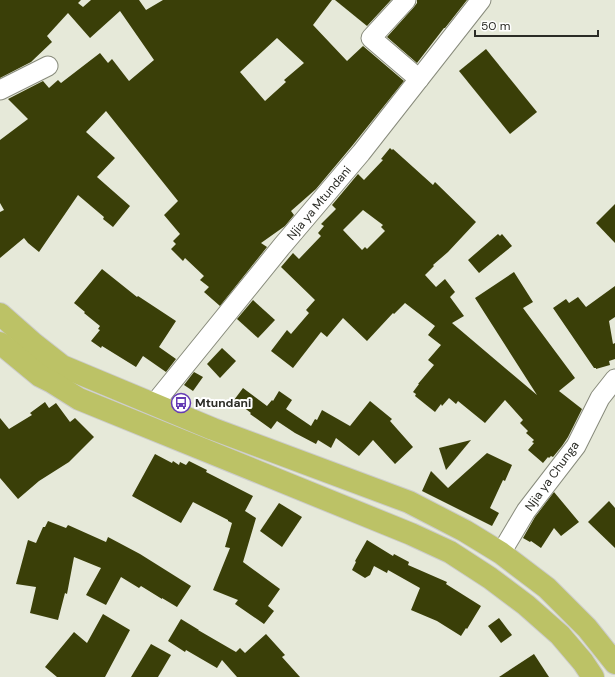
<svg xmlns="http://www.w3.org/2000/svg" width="615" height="677" font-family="'DM Sans',sans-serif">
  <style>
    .building { fill: #3a3f08; fill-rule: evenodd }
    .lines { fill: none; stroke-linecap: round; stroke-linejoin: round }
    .street-casing { stroke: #888b7c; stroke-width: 21 }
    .primary-casing { stroke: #cccccb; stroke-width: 24 }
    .street { stroke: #fff; stroke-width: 19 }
    .primary { stroke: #bcc266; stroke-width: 22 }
    .labels { text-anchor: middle; stroke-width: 4; stroke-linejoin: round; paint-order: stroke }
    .street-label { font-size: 12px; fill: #2b2c26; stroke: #fff }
    .poi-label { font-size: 12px; font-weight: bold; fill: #2b2c26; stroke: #fff; text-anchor: start }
  </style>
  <rect width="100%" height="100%" fill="#e6e9d9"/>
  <g class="building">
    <path d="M 0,0 L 81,0 L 78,3 L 83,7 L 91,0 L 139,0 L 146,10 L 163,0 L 332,0 L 313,25 L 347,61 L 363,46 L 404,81 L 352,146 L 316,189 L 291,211 L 294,215 L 285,226 L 261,243 L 267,247 L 220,306 L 204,292 L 209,287 L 200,280 L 204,276 L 185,258 L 183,261 L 171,249 L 176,244 L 173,241 L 180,234 L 164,215 L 178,201 L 106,111 L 86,132 L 115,158 L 97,177 L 130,206 L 113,227 L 103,219 L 104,217 L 78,195 L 39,252 L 28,243 L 24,238 L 0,258 L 0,212 L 4,210 L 0,203 L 0,140 L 28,119 L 8,99 L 43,81 L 49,88 L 58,80 L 61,83 L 100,53 L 108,63 L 112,59 L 129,81 L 154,60 L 120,11 L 90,38 L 68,13 L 47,36 L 52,42 L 31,62 L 0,78 ZM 277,38 L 304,63 L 284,80 L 286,82 L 265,101 L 240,72 Z"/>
    <polygon points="335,0 391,0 367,26"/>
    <polygon points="417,0 467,0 445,28 444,28 417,63 387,37 414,7 417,3"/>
    <polygon points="486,49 537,112 510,134 459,71"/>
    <path d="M 390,148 L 392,150 L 393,149 L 433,185 L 435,182 L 476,222 L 448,252 L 433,265 L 434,266 L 425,275 L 436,287 L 445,279 L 455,292 L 450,297 L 464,316 L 452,323 L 537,395 L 475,298 L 514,272 L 533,302 L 523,308 L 575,378 L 559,391 L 582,409 L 568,437 L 562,446 L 553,457 L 551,456 L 549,458 L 548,457 L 543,463 L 528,450 L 534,443 L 532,442 L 534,440 L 526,433 L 528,431 L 520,423 L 523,420 L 505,400 L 485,423 L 458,401 L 456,404 L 449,398 L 442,406 L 441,404 L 435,412 L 415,396 L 416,394 L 413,392 L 419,384 L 418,384 L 434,365 L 428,360 L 441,345 L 428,335 L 435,326 L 405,303 L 394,314 L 393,313 L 367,341 L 343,318 L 327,337 L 321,332 L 293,368 L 271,351 L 287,330 L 291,334 L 309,313 L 306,310 L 315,300 L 281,267 L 293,253 L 299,259 L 321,236 L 318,233 L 324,226 L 321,224 L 336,209 L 332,205 L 358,174 L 364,180 L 383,160 L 381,159 ZM 363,210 L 383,225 L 381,227 L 385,231 L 367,249 L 365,247 L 362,250 L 343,230 Z"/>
    <polygon points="615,204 615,243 596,223"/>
    <polygon points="498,234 500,236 502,234 512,246 479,273 468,260"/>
    <polygon points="102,269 137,297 138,296 176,321 159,347 176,359 166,372 143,356 136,367 102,346 101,348 91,341 100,330 98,329 100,326 84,313 85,312 74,303"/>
    <polygon points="615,286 615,317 609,321 613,344 615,343 615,359 609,361 610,365 596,369 596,368 594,368 553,308 566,299 569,303 578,297 586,307"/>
    <polygon points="253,300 275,320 258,338 237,319"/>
    <polygon points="222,348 236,361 220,378 207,364"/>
    <polygon points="194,372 203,377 193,391 184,385"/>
    <polygon points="243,388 267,406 272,400 273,401 279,391 292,400 286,409 311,426 315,419 317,420 322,410 350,426 370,401 392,419 390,421 413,447 395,464 373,440 359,456 336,438 331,448 318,440 316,444 295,433 277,421 271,429 250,414 251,413 234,400"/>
    <polygon points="45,402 49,408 56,403 70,422 75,418 94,437 69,462 39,481 18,499 0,478 0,418 9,429 32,415 30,413"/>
    <polygon points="471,440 446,470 439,448"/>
    <polygon points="487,453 512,465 505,481 503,480 490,508 499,513 492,526 422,491 431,471 448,488"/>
    <polygon points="155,454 172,463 173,461 179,465 180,462 186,465 189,461 207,470 206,472 253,496 245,511 256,518 243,562 280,589 268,606 274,611 264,624 235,604 238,600 213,590 230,548 225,547 232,523 228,521 228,520 193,502 181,523 132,496"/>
    <polygon points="554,492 579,522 561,536 554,528 541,548 531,541 530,542 523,538 535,517"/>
    <polygon points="609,501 615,508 615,548 588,522"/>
    <polygon points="279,503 302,517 282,547 260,531"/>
    <polygon points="48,521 66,528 68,525 106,542 108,537 140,554 191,586 177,607 162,598 162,599 141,586 139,588 121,577 106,605 86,595 101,568 74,557 67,594 65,593 58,620 30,613 36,587 16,584 28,540 36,543 43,527 45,527"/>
    <polygon points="367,540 393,556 394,554 409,562 408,565 447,582 446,584 481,606 467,629 466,628 461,636 437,621 411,610 420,588 388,570 387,573 374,566 370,575 365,578 352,570 356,562 355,561"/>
    <polygon points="103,614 130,630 105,677 57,677 45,667 74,632 87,643"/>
    <polygon points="499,618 512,635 501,643 488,626"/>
    <polygon points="181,619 199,630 198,630 236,652 240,648 245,653 266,634 285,655 282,657 300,677 237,677 222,660 217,668 186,650 185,652 168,641"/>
    <polygon points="151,644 171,655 158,677 131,677"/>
    <polygon points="534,654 549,677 499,677"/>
  </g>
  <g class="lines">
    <defs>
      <g id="street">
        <polyline points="406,0 371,38 419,79"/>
        <polyline points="0,90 48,66"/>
        <polyline points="154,404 282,246 361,153 481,0"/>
        <polyline points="501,553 526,511 576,446 600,398 615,379"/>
      </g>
      <g id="primary">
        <polyline points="0,314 34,344 62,366 213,429 409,502 465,531 501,553 547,588 587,628 615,663"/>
        <polyline points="0,343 40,376 52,382 79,399 411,534 450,552 490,578 526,605 560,635 583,662 593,677"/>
      </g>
    </defs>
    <use href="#street" class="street-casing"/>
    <use href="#primary" class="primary-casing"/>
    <use href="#street" class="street"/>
    <use href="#primary" class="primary"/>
  </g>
  <defs>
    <symbol id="bus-ring" viewBox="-11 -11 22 22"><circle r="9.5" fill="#fff" stroke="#663cb4" stroke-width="1.5"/><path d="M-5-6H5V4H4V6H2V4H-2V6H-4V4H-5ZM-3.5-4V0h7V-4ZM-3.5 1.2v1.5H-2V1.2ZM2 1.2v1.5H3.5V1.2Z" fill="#663cb4"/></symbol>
  </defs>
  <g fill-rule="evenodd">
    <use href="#bus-ring" x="170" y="392" width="22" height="22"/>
  </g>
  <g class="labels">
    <g class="street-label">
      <text transform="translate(319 203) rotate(-50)" y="4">Njia ya Mtundani</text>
      <text transform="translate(552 476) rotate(-54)" y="4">Njia ya Chunga</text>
    </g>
    <g class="poi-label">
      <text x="195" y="407">Mtundani</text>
    </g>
  </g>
  <path d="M475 30v6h123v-6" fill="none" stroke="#2b2c26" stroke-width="2"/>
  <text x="481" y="30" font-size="12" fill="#2b2c26" stroke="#ffffff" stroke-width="3" paint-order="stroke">50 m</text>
</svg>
